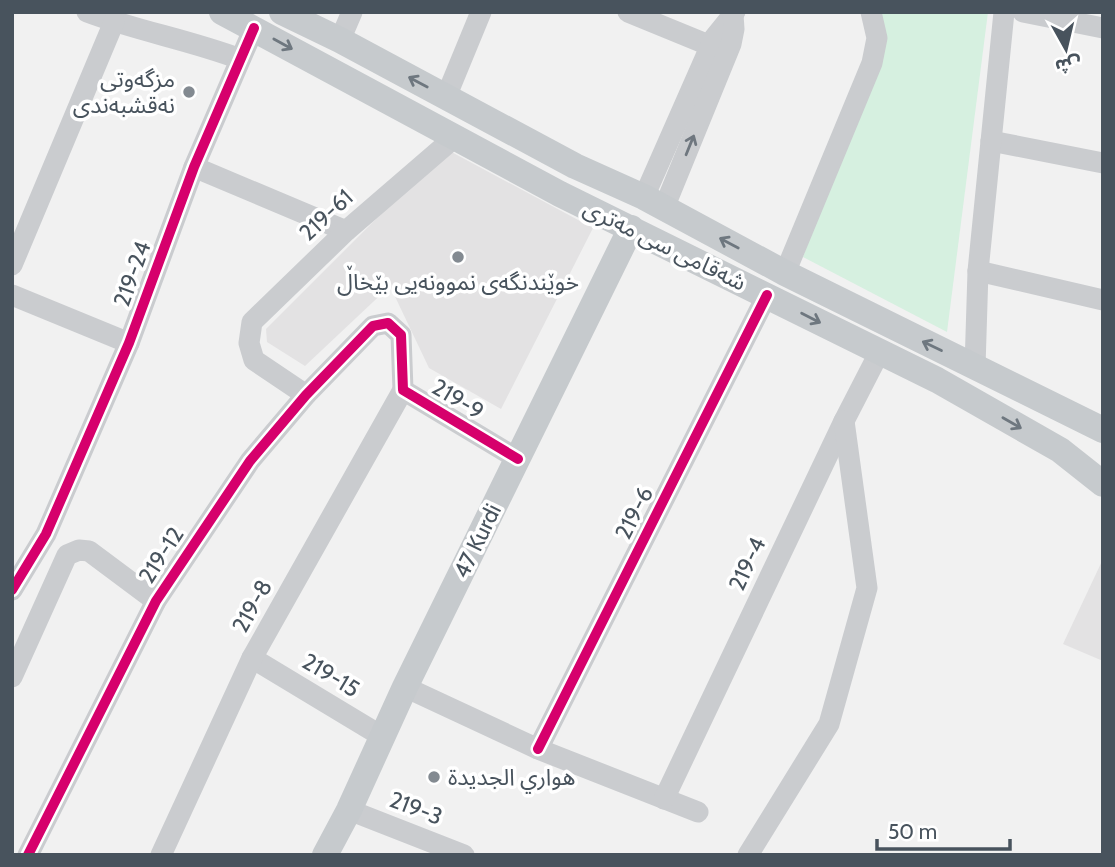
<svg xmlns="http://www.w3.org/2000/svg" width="1115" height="867" font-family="Cabin,'Noto Sans Arabic',sans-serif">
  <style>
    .education { fill: #e3e2e3 }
    .green { fill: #d6f0e0 }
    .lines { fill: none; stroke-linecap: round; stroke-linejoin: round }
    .minor { stroke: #cacccf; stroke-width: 21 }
    .major { stroke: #c6cacd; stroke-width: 26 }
    .cycleway-casing { stroke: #fff; stroke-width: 15 }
    .cycleway { stroke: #d6006c; stroke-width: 10 }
    .oneway { stroke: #6e777f }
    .oneway2 { stroke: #6f777f }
    .poi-dot { fill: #838a91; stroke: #fff; stroke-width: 2.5 }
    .labels { text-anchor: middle; stroke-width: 7; stroke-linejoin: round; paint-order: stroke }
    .poi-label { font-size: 23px; fill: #48535d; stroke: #fff; text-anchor: end }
    .street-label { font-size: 23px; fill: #48535d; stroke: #fff }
  </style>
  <rect width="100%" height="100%" fill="#f1f1f1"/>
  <g class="education">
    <polygon points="446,149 593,228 501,409 429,368 390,286 305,366 267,342 266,329"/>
    <polygon points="1103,559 1102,626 1103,661 1063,644"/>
  </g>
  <polygon class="green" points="867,12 988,12 947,332 803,257 879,38"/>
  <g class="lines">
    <g class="minor">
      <path d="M 87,12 C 137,31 190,40 240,59"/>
      <polyline points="628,12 711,46"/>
      <polyline points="1023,12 1103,28"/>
      <polyline points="340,40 352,12"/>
      <polyline points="446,97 481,12"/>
      <polyline points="991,141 1103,163"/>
      <polyline points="194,167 346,231"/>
      <polyline points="644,197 714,38 735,12"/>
      <polyline points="664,208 731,44 734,29 733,15"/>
      <polyline points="12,265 114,22"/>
      <polyline points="978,271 1103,300"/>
      <polyline points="785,273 872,63 877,38 871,12"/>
      <polyline points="12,295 129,343"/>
      <polyline points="975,367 978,271 1004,12"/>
      <polyline points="306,395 254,360 249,343 252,322 346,231 455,137"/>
      <polyline points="12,590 46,534 129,343 194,167 254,28"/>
      <polyline points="252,658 383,737"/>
      <polyline points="12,677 67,555 79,550 89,551 156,601"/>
      <polyline points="405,687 538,749 698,812"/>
      <polyline points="538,749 767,295"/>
      <polyline points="664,799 844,421 879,353"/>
      <polyline points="349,810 464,855"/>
      <polyline points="28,855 156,601 250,461 306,395 373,326 388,323 401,335 403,390 518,459"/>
      <polyline points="161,855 252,658 403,390"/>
      <polyline points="748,855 829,724 867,588 844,421"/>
    </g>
    <g class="major">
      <polyline points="222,12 560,194 937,380 1060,450 1103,484"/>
      <polyline points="282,12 340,40 575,166 644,197 785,273 1103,430"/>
      <polyline points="325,855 349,810 405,687 631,228"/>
    </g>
    <defs>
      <g id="cycleway">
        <polyline points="12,590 46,534 129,343 194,167 254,28"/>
        <polyline points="538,749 767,295"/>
        <polyline points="28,855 156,601 250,461 306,395 373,326 388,323 401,335 403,390 518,459"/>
      </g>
    </defs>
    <use href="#cycleway" class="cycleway-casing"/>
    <use href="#cycleway" class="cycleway"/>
  </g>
  <defs><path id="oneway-shaft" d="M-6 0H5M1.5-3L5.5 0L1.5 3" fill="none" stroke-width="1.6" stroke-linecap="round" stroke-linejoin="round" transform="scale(1.75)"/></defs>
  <g class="oneway">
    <use href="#oneway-shaft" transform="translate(283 44) rotate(29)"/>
    <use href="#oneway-shaft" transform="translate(418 82) rotate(-152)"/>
    <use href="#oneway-shaft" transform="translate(729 243) rotate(-152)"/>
    <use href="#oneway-shaft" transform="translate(811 318) rotate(27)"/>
    <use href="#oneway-shaft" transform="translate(932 346) rotate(-154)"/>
    <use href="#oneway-shaft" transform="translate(1012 423) rotate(30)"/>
  </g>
  <use class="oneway2" href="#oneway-shaft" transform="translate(690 145) rotate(-68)"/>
  <g class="poi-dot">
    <circle cx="189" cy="92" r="7"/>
    <circle cx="458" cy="257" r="7"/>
    <circle cx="434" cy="777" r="7"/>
  </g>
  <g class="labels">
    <g class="poi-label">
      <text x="175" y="87">مزگەوتی<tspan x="175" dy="26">نەقشبەندی</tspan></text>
      <text x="458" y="290" text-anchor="middle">خوێندنگەی نموونەیی بێخاڵ</text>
      <text x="448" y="785" text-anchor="start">هواري الجديدة</text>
    </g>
    <g class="street-label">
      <text transform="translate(326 215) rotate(-43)" y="8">219-61</text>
      <text transform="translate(665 245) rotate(26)" y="8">شەقامی سی مەتری</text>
      <text transform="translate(132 274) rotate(-70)" y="8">219-24</text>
      <text transform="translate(458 399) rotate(31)" y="8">219-9</text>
      <text transform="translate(634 513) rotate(-63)" y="8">219-6</text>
      <text transform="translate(477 541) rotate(-64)" y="8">47 Kurdi</text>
      <text transform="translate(161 555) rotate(-57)" y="8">219-12</text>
      <text transform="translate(747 564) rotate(-65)" y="8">219-4</text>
      <text transform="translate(252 606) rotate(-61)" y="8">219-8</text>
      <text transform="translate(331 675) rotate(31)" y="8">219-15</text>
      <text transform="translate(416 808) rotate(21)" y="8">219-3</text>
    </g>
  </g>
  <rect width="1115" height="867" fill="none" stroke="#48535d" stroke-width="28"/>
  <g transform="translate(1066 49) rotate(172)" stroke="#ffffff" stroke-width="5" paint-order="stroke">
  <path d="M0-5L12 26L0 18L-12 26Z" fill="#48535d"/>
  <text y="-10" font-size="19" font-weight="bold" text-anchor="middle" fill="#48535d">ش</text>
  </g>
  <path d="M877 839v10h133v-10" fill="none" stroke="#48535d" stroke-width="3.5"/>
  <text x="888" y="839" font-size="21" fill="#48535d" stroke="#ffffff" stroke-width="5" paint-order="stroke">50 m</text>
</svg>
